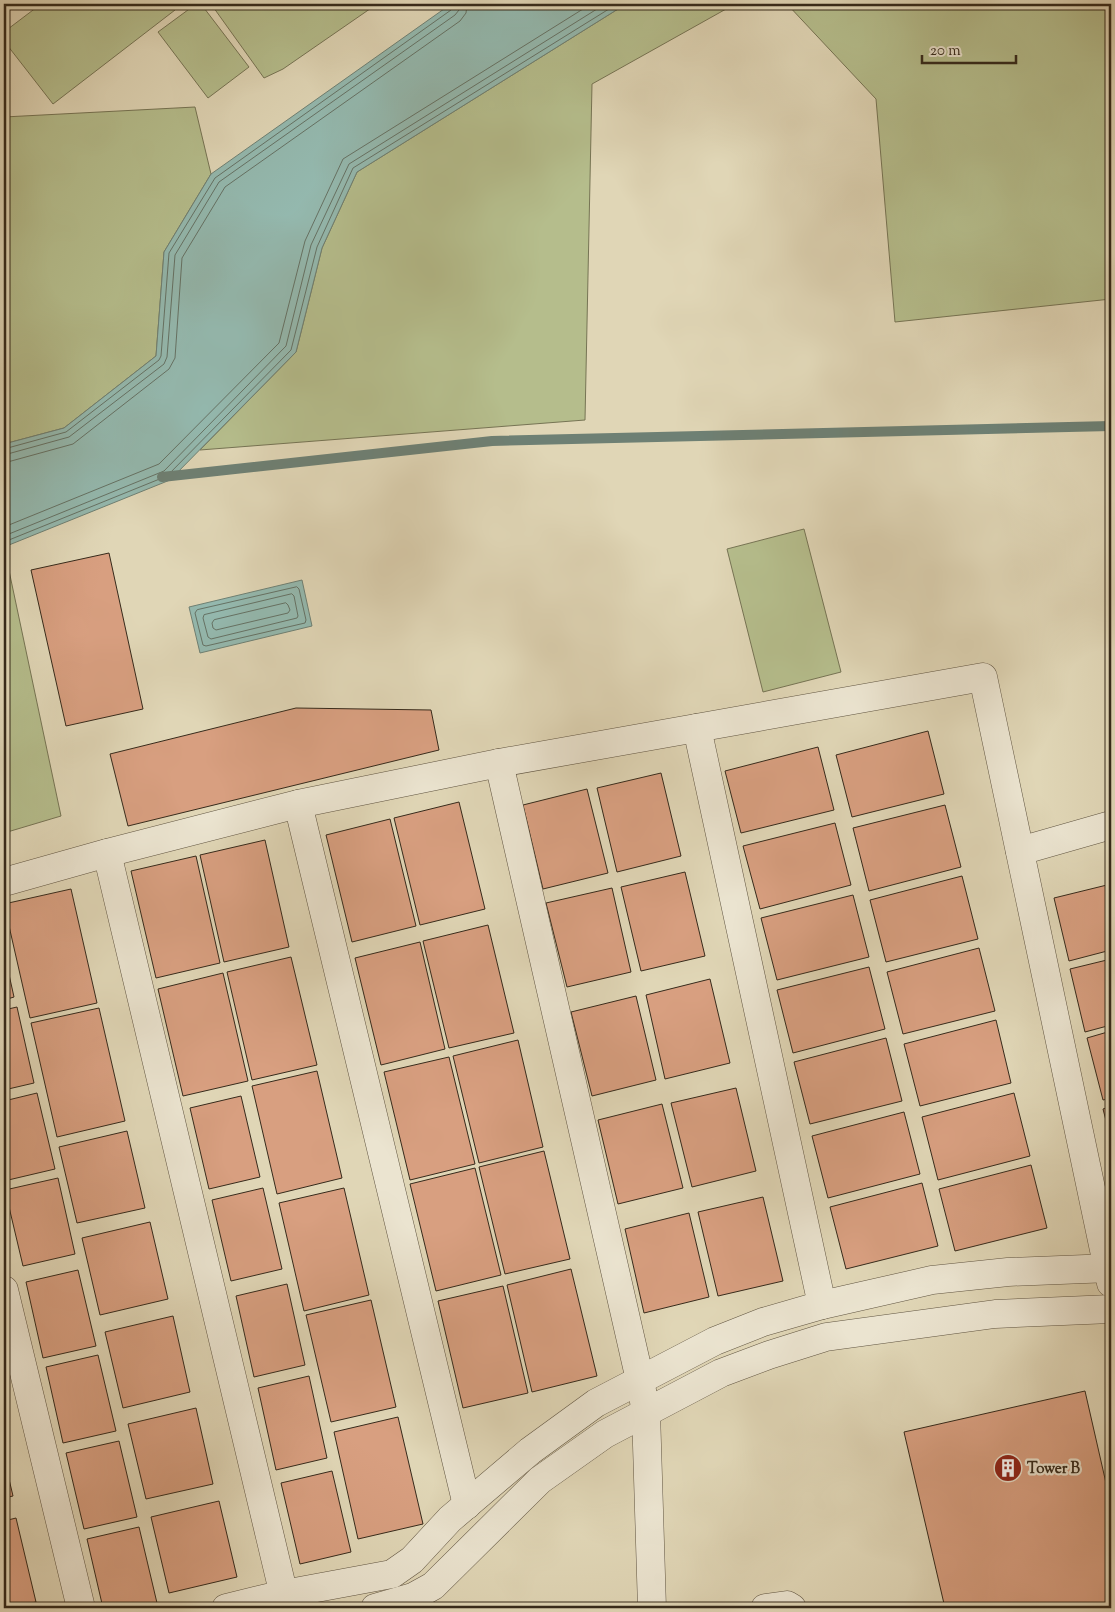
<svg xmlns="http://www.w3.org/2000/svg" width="1115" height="1612" font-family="'Sorts Mill Goudy',serif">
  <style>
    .green { fill: #b5bd8c; stroke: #767454 }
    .water { fill: #94b9af; stroke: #6e8074 }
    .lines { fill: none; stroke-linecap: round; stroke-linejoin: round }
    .shore { stroke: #657265; stroke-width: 1 }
    .stream { stroke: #6e8074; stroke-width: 10 }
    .building { fill: #d89f80; stroke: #362a1b }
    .street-casing { stroke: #605542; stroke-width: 29 }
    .street { stroke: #ebe4d0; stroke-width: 28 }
    .labels { text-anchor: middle; stroke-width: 4.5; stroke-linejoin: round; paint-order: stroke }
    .poi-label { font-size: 15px; font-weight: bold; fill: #362a1b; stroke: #ebe4d0; text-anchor: start }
  </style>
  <rect width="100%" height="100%" fill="#e0d6b6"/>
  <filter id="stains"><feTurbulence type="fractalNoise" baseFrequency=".004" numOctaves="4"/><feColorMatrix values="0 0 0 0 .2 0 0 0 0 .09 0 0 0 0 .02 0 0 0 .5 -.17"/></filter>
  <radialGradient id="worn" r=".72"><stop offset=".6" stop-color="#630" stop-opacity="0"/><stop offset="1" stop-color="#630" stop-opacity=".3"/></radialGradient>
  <g class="green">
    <polygon points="41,4 170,4 175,10 53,104 4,41 4,32"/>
    <polygon points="196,4 201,4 249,67 208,98 158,32"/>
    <polygon points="211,4 377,4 283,69 264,78"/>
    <polygon points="626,4 735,4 592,84 585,420 200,450 296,352 322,248 357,172"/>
    <polygon points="787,4 1111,4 1111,299 895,322 876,99"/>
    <polygon points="195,107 211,174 164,252 156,356 64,428 4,444 4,117"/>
    <polygon points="804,529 841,672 763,692 727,549"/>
    <polygon points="4,547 61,816 4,833"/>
  </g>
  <g class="water">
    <polygon points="451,4 626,4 357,172 322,248 296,352 170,480 4,547 4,444 64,428 156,356 164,252 211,174"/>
    <polygon points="302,580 312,626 200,653 189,607"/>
  </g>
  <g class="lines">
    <g class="shore">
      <polyline points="4,449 66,432 159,360 161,356 169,253 215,178 451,10 454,4"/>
      <polyline points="4,455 69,437 164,364 167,357 175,255 219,182 455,15 459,10 460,4"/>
      <polyline points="4,463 73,444 169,369 175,358 182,258 225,187 460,21 466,13 467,4"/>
      <polyline points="4,527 159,464 279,343 305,241 343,159 591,4"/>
      <polyline points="4,536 164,471 286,346 311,245 349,164 605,4"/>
      <polyline points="4,542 167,476 291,350 317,247 353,168 617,4"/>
      <polygon points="297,587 299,589 306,620 305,623 206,646 203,645 195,613 197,610"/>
      <polygon points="292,594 294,596 298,616 297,618 211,639 208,637 203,618 204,615"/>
      <polygon points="286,603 288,605 290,610 288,613 216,630 213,628 212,623 214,620"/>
    </g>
    <polyline class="stream" points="162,477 492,441 1111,426"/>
  </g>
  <g class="building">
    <polygon points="109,553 143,709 66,726 31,570"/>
    <polygon points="296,708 431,710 439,750 128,826 110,754"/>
    <polygon points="928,731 944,794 852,817 836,755"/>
    <polygon points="818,747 834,810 741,833 725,771"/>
    <polygon points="661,773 681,856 617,872 597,788"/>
    <polygon points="587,789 608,873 543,889 523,805"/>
    <polygon points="459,802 485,909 420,925 394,818"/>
    <polygon points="945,805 961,867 869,891 853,828"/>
    <polygon points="390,819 416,926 352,942 326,835"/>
    <polygon points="835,823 851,885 760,909 743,846"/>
    <polygon points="265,840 289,947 224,962 200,855"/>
    <polygon points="196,856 220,963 156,978 131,871"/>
    <polygon points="685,872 705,956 641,971 621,887"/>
    <polygon points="962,876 978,939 886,962 870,900"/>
    <polygon points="1111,884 1111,950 1069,961 1054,898"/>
    <polygon points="612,888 631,972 567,987 546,903"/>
    <polygon points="71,889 97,1003 30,1018 4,904"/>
    <polygon points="853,895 869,957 777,980 761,918"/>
    <polygon points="488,925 514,1033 449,1048 423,941"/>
    <polygon points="420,942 445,1049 381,1065 355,958"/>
    <polygon points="979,948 995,1011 903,1034 887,972"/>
    <polygon points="4,952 14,997 4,1000"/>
    <polygon points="291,957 317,1065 252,1080 227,972"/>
    <polygon points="1111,959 1111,1025 1085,1032 1070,969"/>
    <polygon points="869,967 885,1029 793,1053 777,990"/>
    <polygon points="223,973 248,1081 183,1096 158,989"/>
    <polygon points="710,979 730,1063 665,1079 646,995"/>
    <polygon points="636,996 656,1080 592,1096 571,1012"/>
    <polygon points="17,1007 34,1083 4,1090 4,1010"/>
    <polygon points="99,1008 125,1121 57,1137 31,1023"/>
    <polygon points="996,1020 1011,1083 920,1106 904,1044"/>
    <polygon points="1111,1031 1111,1098 1103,1100 1087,1038"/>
    <polygon points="886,1038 902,1101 810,1124 794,1062"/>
    <polygon points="518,1040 543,1147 479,1163 453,1056"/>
    <polygon points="449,1057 475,1164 410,1180 384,1072"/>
    <polygon points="317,1071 342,1178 277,1194 252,1086"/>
    <polygon points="736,1088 756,1171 692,1187 671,1103"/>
    <polygon points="37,1093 55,1169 4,1181 4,1101"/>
    <polygon points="1014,1093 1030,1156 938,1180 922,1117"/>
    <polygon points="241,1096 260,1177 209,1189 190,1108"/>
    <polygon points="662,1104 683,1188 618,1204 598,1120"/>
    <polygon points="1111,1106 1111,1140 1103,1109"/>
    <polygon points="904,1112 920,1174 828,1198 812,1136"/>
    <polygon points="127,1131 145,1208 77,1223 59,1147"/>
    <polygon points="544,1151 570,1259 505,1274 479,1167"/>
    <polygon points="1031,1165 1047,1228 955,1251 939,1189"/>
    <polygon points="475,1168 501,1275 436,1291 410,1184"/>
    <polygon points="58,1178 75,1254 23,1266 5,1190"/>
    <polygon points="922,1183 938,1246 846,1269 830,1207"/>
    <polygon points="263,1188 282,1269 231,1281 212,1200"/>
    <polygon points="344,1188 369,1295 304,1311 279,1203"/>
    <polygon points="763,1197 783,1281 718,1296 698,1212"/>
    <polygon points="689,1213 709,1297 644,1313 625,1229"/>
    <polygon points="150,1222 168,1299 100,1315 82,1238"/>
    <polygon points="571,1269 597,1376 532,1392 507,1285"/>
    <polygon points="78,1270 96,1346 43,1358 26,1282"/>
    <polygon points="287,1284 305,1365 254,1377 236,1296"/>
    <polygon points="503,1286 528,1393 463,1408 438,1301"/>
    <polygon points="371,1300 396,1407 331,1422 306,1315"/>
    <polygon points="173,1316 190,1392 123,1408 105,1332"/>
    <polygon points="98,1355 116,1431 63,1443 46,1367"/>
    <polygon points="309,1376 327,1458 276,1470 258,1388"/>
    <polygon points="1085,1391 1111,1505 1111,1608 945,1608 904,1432"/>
    <polygon points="196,1408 213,1484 146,1499 128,1424"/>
    <polygon points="398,1417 423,1524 358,1539 334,1432"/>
    <polygon points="119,1441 137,1517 84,1529 66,1453"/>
    <polygon points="4,1458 13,1496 4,1498"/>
    <polygon points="332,1471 351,1552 300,1564 281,1483"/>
    <polygon points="219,1501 237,1577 169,1593 151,1517"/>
    <polygon points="16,1518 36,1602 4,1608 4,1521"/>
    <polygon points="139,1527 157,1603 133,1608 103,1608 87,1539"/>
  </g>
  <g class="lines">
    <defs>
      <g id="street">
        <polyline points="697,728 822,1305"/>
        <polyline points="499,763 640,1380 646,1412 652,1608"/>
        <polyline points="298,804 467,1505"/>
        <polyline points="1020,851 1111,825"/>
        <polyline points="107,853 287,1608"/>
        <polyline points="4,882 107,853 298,804 499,763 983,677 1111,1283"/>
        <polyline points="4,1290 81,1608"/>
        <polyline points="226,1608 284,1594 392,1574 412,1560 450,1519 530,1451 596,1403 715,1341 763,1322 822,1305 932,1280 1008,1272 1111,1268"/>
        <polyline points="375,1608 413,1597 433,1586 540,1480 605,1434 721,1373 769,1355 826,1337 995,1314 1111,1309"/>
        <polyline points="765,1608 787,1605 792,1608"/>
      </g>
    </defs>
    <use href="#street" class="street-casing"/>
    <use href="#street" class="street"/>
  </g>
  <defs>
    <symbol id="building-disc" viewBox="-11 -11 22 22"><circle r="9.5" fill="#8f2418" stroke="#ebe4d0"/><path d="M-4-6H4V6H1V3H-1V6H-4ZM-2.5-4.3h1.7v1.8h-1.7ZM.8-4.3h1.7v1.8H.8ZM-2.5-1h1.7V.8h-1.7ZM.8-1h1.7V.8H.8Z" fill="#fff"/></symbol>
  </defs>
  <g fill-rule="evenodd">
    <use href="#building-disc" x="992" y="1452" width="32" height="32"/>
  </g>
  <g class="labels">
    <g class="poi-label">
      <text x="1027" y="1473">Tower B</text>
    </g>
  </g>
  <rect width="1115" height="1612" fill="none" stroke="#e0d6b6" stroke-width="20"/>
  <rect x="5" y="5" width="1105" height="1602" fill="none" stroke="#362a1b" stroke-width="2.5"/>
  <rect x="10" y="10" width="1095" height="1592" fill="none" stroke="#362a1b"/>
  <path d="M922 55v8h94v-8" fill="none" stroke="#362a1b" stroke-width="2.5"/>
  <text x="930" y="55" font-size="15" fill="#362a1b" stroke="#ebe4d0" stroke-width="4" paint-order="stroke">20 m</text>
  <rect width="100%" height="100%" filter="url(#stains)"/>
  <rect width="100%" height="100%" fill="url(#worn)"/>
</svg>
